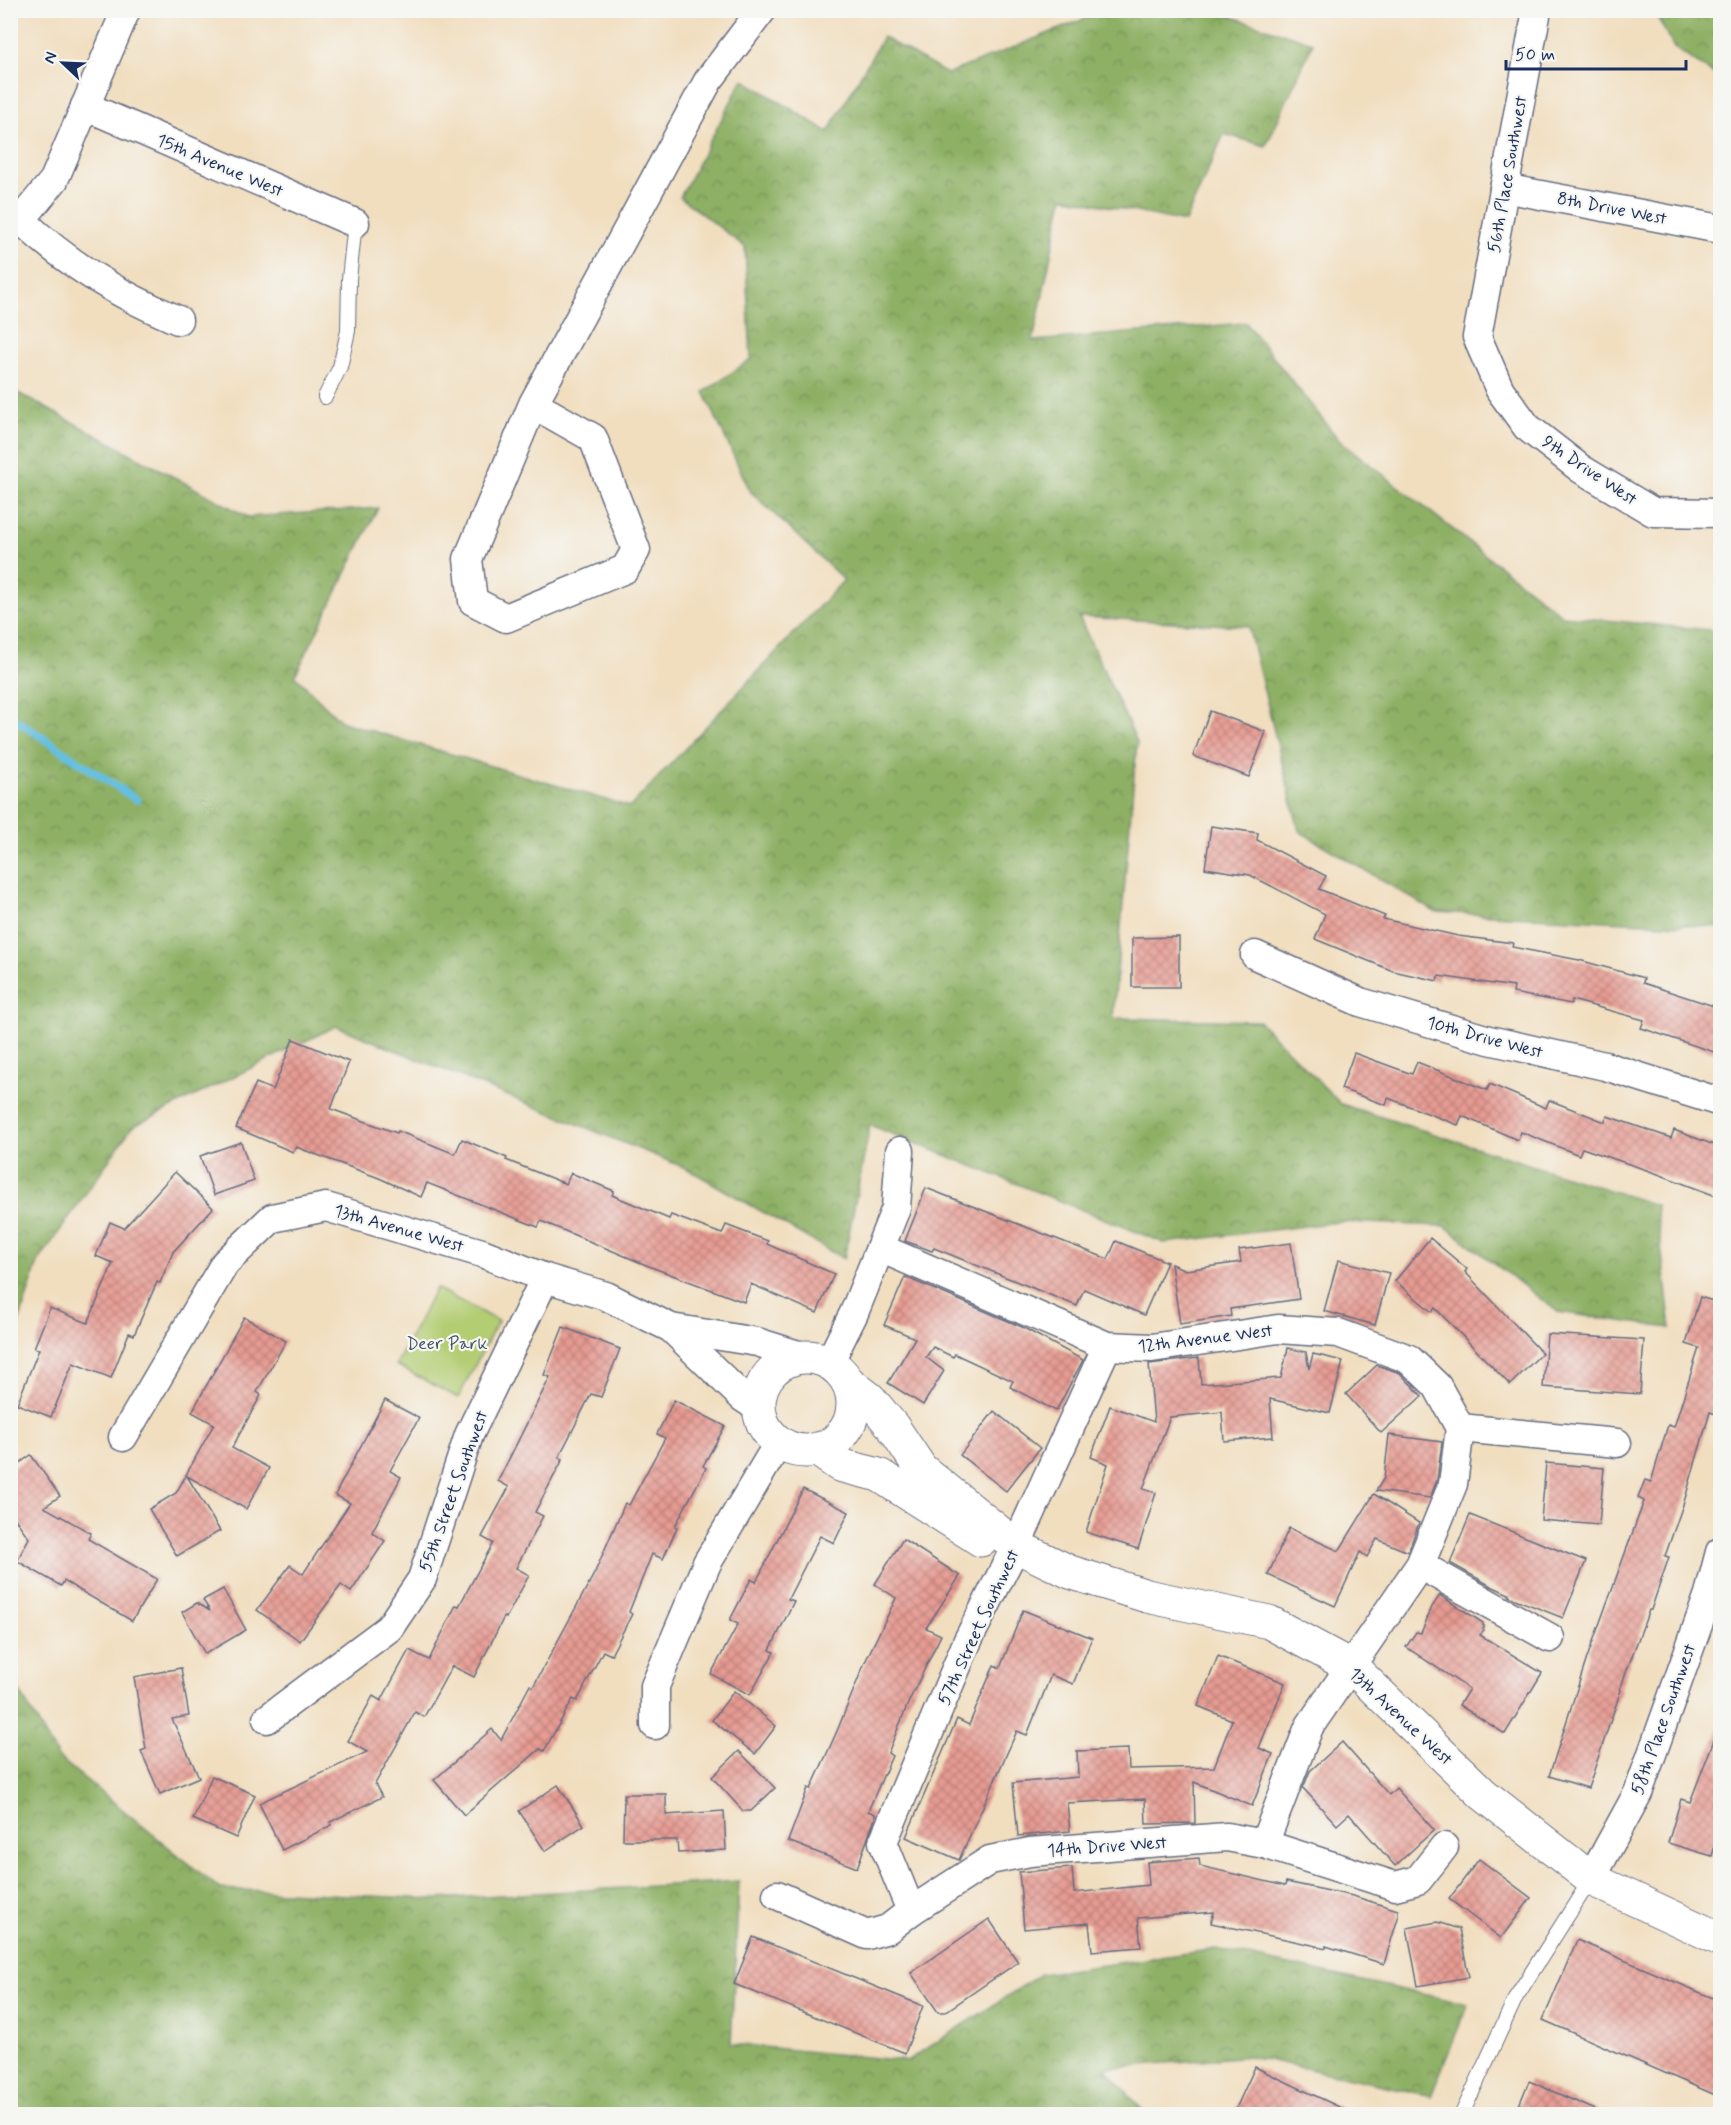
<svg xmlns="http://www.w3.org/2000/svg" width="1731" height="2125" font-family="Mynerve,sans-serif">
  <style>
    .green { fill: #b3cd73; stroke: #677e68; stroke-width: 1.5 }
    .forest { fill: url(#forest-crowns); stroke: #547062; stroke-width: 1.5 }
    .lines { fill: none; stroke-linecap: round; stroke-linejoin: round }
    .stream { stroke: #63c0e1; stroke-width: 8 }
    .building { fill: url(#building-cross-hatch) }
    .service-casing { stroke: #666c80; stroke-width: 16 }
    .minor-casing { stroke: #666c80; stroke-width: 31 }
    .tertiary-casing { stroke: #666c80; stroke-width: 35 }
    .service { stroke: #fff; stroke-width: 14 }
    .minor { stroke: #fff; stroke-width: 28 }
    .tertiary { stroke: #fff; stroke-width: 33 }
    .labels { text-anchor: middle; stroke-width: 4.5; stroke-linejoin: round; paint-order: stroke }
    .street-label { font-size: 18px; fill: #1b2f5e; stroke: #f6f6f2 }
    .park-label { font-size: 18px; fill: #415663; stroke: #f6f6f2 }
  </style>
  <defs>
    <pattern id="forest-crowns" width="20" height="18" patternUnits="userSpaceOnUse" patternTransform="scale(1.5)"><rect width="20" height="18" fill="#8eb065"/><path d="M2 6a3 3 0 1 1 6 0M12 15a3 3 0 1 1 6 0" fill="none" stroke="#739056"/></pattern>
    <pattern id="building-cross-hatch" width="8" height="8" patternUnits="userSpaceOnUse" patternTransform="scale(1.5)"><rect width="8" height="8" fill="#e79b92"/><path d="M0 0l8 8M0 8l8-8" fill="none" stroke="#ba7f7a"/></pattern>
  </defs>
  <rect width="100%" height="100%" fill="#f6f6f2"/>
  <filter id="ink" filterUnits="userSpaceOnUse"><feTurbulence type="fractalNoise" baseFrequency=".0167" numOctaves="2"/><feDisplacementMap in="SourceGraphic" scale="12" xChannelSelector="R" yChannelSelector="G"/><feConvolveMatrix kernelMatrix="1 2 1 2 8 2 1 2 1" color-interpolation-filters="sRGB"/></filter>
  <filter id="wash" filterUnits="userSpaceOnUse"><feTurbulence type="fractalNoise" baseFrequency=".008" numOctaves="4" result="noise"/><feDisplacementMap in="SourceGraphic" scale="24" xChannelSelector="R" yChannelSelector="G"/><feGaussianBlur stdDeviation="1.35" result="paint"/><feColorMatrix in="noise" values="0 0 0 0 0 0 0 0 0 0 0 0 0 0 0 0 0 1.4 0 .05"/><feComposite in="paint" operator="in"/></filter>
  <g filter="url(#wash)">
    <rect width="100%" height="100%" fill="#f1debf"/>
    <polygon class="green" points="436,1288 498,1321 458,1398 396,1365"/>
    <g class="forest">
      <polygon points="1104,11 1214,11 1313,43 1266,146 1224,134 1185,222 1063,197 1033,341 1246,323 1339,440 1563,616 1720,631 1720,927 1435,912 1299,831 1248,626 1079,617 1137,742 1113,1018 1259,1021 1341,1104 1656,1205 1671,1328 1558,1312 1445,1226 1339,1222 1164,1243 870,1125 844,1259 688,1169 336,1026 132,1127 38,1262 11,1348 11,389 248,517 378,508 295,676 342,722 630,807 844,580 750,491 704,392 751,359 745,247 680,197 743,79 828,132 883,37 947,74"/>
      <polygon points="1654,11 1720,11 1720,78 1674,48"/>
      <polygon points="10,1675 58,1757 220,1889 434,1899 739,1881 731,2044 908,2061 1041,1974 1216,1949 1468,2004 1431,2096 1250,2056 1105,2068 1146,2114 11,2114"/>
    </g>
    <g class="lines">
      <polyline class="stream" points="10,716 137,800"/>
    </g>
    <g id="blocks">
      <g class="building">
        <polygon points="1210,711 1266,732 1249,777 1193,756"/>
        <polygon points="1211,826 1258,833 1257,840 1326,876 1319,889 1385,916 1383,919 1458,936 1513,943 1512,947 1579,960 1644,978 1643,983 1720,1008 1720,1054 1641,1028 1644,1020 1572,1000 1571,1004 1513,993 1514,987 1439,976 1438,981 1393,971 1315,939 1325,914 1250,875 1205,868"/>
        <polygon points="1179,937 1179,987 1132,987 1132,938"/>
        <polygon points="293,1039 349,1062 331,1109 397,1133 398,1131 455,1154 462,1139 507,1158 506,1160 566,1184 571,1173 614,1191 612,1195 669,1219 671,1215 722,1234 726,1225 768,1241 767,1244 834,1274 817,1313 751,1284 744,1302 651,1267 541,1221 538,1227 427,1183 421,1197 379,1178 296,1147 293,1152 236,1128 256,1083 273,1090"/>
        <polygon points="1354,1053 1412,1074 1417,1062 1487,1090 1490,1084 1546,1108 1549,1100 1605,1122 1607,1116 1671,1138 1674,1130 1720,1147 1720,1184 1716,1196 1658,1174 1582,1148 1579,1155 1521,1132 1518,1140 1462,1116 1458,1125 1388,1098 1386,1105 1341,1089"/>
        <polygon points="241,1142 254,1181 214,1195 200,1156"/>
        <polygon points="175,1172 213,1208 173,1252 160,1283 157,1282 134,1335 129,1333 111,1378 73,1363 51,1417 17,1404 39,1349 34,1348 50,1308 88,1323 113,1263 96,1256 110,1222 124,1228"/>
        <polygon points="926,1188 1108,1259 1116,1241 1167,1262 1144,1315 1084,1289 1077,1306 934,1248 932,1251 905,1241"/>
        <polygon points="1430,1238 1467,1269 1465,1272 1542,1353 1510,1385 1435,1308 1432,1312 1395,1281"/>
        <polygon points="1291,1243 1299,1299 1230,1309 1231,1316 1180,1324 1171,1264 1186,1270 1241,1262 1239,1250"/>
        <polygon points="1338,1260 1389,1273 1375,1325 1324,1311"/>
        <polygon points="905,1277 1022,1327 1083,1360 1056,1411 1010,1387 1013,1381 955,1354 953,1357 933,1347 926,1357 944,1371 923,1405 888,1383 915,1338 884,1325"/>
        <polygon points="1700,1297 1720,1303 1720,1400 1716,1414 1710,1412 1684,1502 1665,1556 1669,1557 1651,1610 1649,1610 1620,1689 1621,1690 1588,1788 1549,1776 1587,1658 1644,1501 1638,1498 1645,1480 1651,1482 1668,1425 1674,1427 1699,1348 1686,1344"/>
        <polygon points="244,1317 286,1341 257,1392 261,1395 232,1448 269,1468 246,1509 187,1476 220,1531 177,1556 149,1509 176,1493 214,1424 192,1412"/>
        <polygon points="563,1327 620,1349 601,1397 591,1394 559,1457 563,1459 535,1512 543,1516 516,1568 529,1575 506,1618 504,1617 474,1677 452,1666 424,1717 415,1712 375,1784 382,1797 330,1822 332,1825 282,1850 259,1803 367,1752 348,1741 373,1696 381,1701 409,1650 429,1660 456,1605 459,1606 493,1543 482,1537 509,1487 498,1481 550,1377 544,1375"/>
        <polygon points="1547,1334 1644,1340 1640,1394 1543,1387"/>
        <polygon points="1288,1348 1306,1352 1309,1369 1313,1354 1343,1361 1330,1413 1270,1399 1273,1437 1224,1441 1222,1412 1170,1417 1143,1489 1156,1493 1138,1549 1086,1532 1108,1464 1091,1457 1110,1406 1154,1422 1149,1364 1199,1358 1201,1384 1281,1378"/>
        <polygon points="1377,1365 1400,1373 1422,1396 1381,1433 1346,1394"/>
        <polygon points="385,1400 419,1418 390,1471 401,1477 372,1532 385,1541 351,1592 341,1585 300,1641 257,1610 290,1565 303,1574 350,1503 335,1495"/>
        <polygon points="674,1400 725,1426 703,1466 706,1468 675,1526 677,1527 663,1559 652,1554 629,1612 632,1614 611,1655 603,1651 577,1701 573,1699 544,1751 540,1749 464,1815 434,1780 492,1729 501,1740 530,1685 533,1687 595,1572 625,1503 629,1505 665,1438 657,1434"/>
        <polygon points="994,1411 1040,1448 1006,1491 960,1455"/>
        <polygon points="1389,1435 1442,1442 1437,1480 1430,1498 1376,1491 1384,1478"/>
        <polygon points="31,1455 60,1496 44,1507 91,1533 88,1539 157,1579 132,1621 64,1581 61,1586 17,1561 29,1538 10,1512 10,1470"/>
        <polygon points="1546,1463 1604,1468 1599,1525 1541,1520"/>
        <polygon points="803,1489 849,1512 834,1543 820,1536 788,1599 794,1601 770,1650 774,1652 750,1695 711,1674 738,1624 730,1620 751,1579 756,1582"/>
        <polygon points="1374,1494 1419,1523 1408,1552 1377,1539 1367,1557 1360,1552 1335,1606 1268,1575 1289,1528 1339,1551"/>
        <polygon points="1470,1515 1586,1561 1563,1618 1515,1599 1509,1596 1509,1594 1491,1586 1450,1563"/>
        <polygon points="903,1539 960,1576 926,1628 941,1635 909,1701 888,1753 892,1756 868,1811 875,1814 875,1818 857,1868 788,1841 808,1788 811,1789 837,1731 865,1662 896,1598 875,1584"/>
        <polygon points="223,1589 246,1630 205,1654 182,1612 197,1603 210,1611 203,1600"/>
        <polygon points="1440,1595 1483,1623 1483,1631 1480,1635 1542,1673 1505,1734 1459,1705 1469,1689 1406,1647 1416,1632 1421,1633 1432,1607"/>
        <polygon points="1023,1610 1092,1638 1073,1684 1051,1675 1027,1735 1017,1731 959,1860 906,1837 957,1719 969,1725 994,1665 1000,1668"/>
        <polygon points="1218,1656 1285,1683 1259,1748 1273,1754 1252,1806 1194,1782 1195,1823 1146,1824 1145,1799 1067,1803 1070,1831 1018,1836 1013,1783 1078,1777 1077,1751 1128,1749 1129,1769 1214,1767 1232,1720 1198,1706"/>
        <polygon points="181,1668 189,1716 172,1719 199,1777 160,1794 141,1751 146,1749 134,1677"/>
        <polygon points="734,1691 776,1726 755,1754 712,1720"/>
        <polygon points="1719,1727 1720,1727 1720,1828 1712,1856 1668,1843 1681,1799 1690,1802"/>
        <polygon points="1342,1742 1389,1795 1396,1788 1434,1830 1395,1866 1349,1814 1337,1825 1303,1788 1310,1771"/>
        <polygon points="739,1751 775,1788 751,1811 743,1811 712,1777"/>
        <polygon points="212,1776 255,1795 236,1838 193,1819"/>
        <polygon points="558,1785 584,1825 545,1851 519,1811"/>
        <polygon points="624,1794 666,1794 666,1815 724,1811 726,1850 678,1853 677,1840 623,1840"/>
        <polygon points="1199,1858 1200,1866 1285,1886 1286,1882 1353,1896 1398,1910 1398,1918 1384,1964 1326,1946 1326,1948 1211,1923 1214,1912 1138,1918 1141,1947 1092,1951 1089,1923 1024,1929 1019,1872 1072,1868 1074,1893 1149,1885 1147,1862"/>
        <polygon points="1479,1859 1531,1898 1501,1938 1449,1899"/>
        <polygon points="989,1919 1018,1962 945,2012 938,2012 911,1973"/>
        <polygon points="1437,1922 1459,1929 1469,1977 1418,1986 1407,1928"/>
        <polygon points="753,1937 923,2006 905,2053 734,1984"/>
        <polygon points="1577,1940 1720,2001 1720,2097 1543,2020"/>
        <polygon points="1255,2067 1356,2115 1233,2115"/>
        <polygon points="1529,2081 1607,2115 1515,2115"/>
      </g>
    </g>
  </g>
  <g filter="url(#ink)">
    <use href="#blocks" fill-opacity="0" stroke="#666c80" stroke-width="1.5"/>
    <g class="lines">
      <defs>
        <g id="service">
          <polyline points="325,397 340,367 348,331 349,279 355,223"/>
          <polyline points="1462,2114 1516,1997 1591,1879"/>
        </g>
        <g id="minor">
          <polyline points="1537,10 1477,337 1500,390 1527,427 1581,469 1653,512 1720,513"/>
          <polyline points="85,106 355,223"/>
          <polyline points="1504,188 1720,229"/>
          <path d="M 21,220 C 69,265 117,294 178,320"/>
          <polyline points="10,227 21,220 54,180 126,10"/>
          <polyline points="533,404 593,438 636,550 625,569 506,618 473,601 468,559 533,404 708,81 762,10"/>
          <polyline points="1255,955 1360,1002 1489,1040 1605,1066 1720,1102"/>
          <polyline points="880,1248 1107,1346 1152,1348 1278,1329 1338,1333 1409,1359 1437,1386 1460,1428 1617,1443"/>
          <polyline points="671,1328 757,1342 805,1357"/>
          <polyline points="829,1363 854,1313 896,1208 900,1151"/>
          <polyline points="123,1437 225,1263 272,1218 326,1207 482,1253 545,1278 606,1296 671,1328 742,1397 760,1409"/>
          <polyline points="1420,1565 1550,1638"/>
          <polyline points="267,1719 389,1628 422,1579 469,1435 545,1278"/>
          <polyline points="655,1725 655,1686 707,1563 779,1442"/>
          <polyline points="1264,1844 1309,1727 1420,1565 1453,1484 1460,1428"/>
          <polyline points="1591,1879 1638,1793 1709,1594 1720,1552"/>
          <polyline points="777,1895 867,1935 888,1929 911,1911 990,1860 1030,1852 1227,1837 1264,1844 1395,1886 1418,1880 1444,1847"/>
          <polyline points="911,1911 883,1842 968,1640 1016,1546 1107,1346"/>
        </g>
        <g id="tertiary">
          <circle cx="806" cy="1404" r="47"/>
          <polyline points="847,1381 870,1399 893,1427 921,1469 1016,1546 1070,1572 1147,1596 1269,1622 1352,1667 1483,1794 1591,1879 1720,1939"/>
          <polyline points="816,1449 839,1465 879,1475 981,1540"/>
        </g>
      </defs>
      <use href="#service" class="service-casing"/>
      <use href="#minor" class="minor-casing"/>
      <use href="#tertiary" class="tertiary-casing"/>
      <use href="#service" class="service"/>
      <use href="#minor" class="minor"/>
      <use href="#tertiary" class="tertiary"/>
    </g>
  </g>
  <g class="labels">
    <g class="street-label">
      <text transform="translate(220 165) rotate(23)" y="6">15th Avenue West</text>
      <text transform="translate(1507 174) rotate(-80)" y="6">56th Place Southwest</text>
      <text transform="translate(1612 208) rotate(11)" y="6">8th Drive West</text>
      <text transform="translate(1590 470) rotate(34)" y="6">9th Drive West</text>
      <text transform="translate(1485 1037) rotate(15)" y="6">10th Drive West</text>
      <text transform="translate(399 1228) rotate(16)" y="6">13th Avenue West</text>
      <text transform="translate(1205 1338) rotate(-7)" y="6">12th Avenue West</text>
      <text transform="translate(453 1491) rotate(-70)" y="6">55th Street Southwest</text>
      <text transform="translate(978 1627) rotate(-65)" y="6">57th Street Southwest</text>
      <text transform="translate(1401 1716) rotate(43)" y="6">13th Avenue West</text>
      <text transform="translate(1663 1719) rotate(-70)" y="6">58th Place Southwest</text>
      <text transform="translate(1107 1846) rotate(-4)" y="6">14th Drive West</text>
    </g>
    <g class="park-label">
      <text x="447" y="1349">Deer Park</text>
    </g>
  </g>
  <rect width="1731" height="2125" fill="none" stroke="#f6f6f2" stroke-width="36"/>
  <g transform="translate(63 63) rotate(293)" stroke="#f6f6f2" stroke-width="4.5" paint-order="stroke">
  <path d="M0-4.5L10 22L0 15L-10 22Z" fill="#1b2f5e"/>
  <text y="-9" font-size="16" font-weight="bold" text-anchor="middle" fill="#1b2f5e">N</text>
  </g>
  <path d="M1506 60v9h180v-9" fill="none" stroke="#1b2f5e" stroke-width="3"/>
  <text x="1515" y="60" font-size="18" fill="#1b2f5e" stroke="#f6f6f2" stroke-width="4.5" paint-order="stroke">50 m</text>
</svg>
